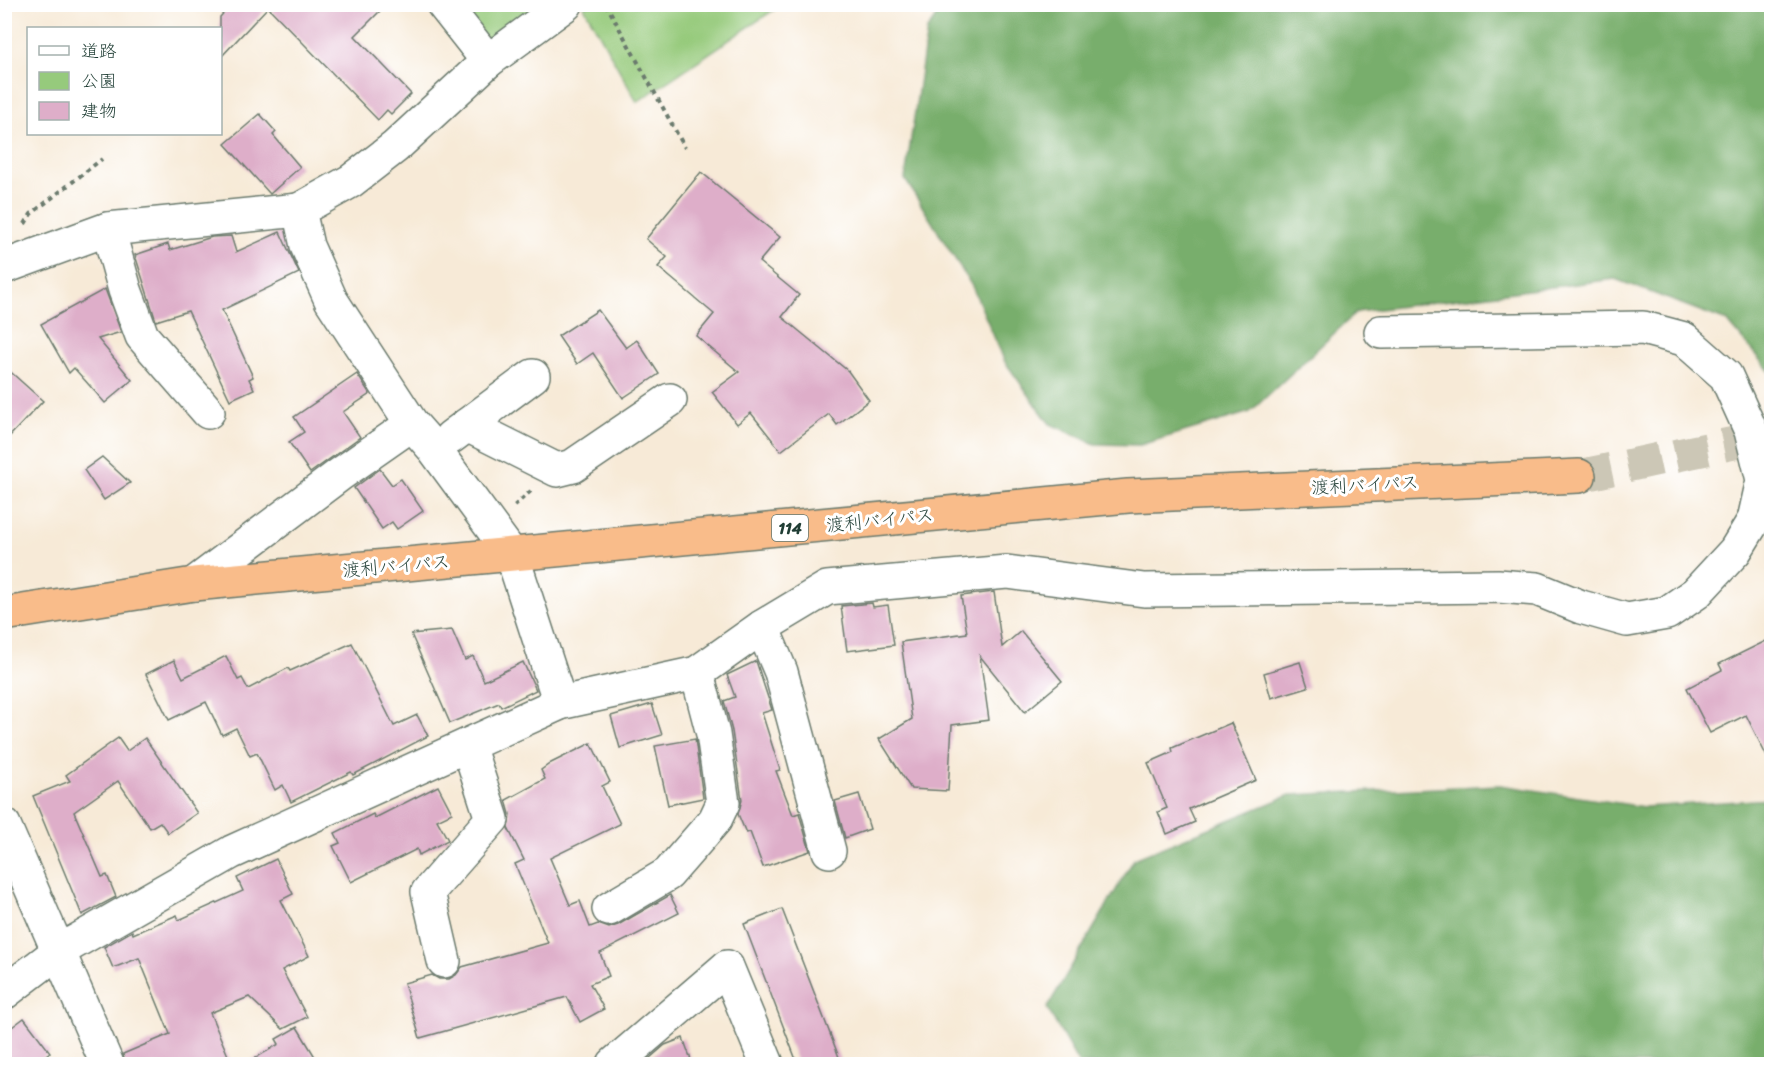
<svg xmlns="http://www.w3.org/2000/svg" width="1776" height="1069" font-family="Sriracha,'Klee One',sans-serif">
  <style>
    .green { fill: #96ca7c; stroke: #5a8458; stroke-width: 1.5 }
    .forest { fill: #78ae6c; stroke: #4c7650; stroke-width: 1.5 }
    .building { fill: #deaec9 }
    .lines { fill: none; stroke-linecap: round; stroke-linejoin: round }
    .trunk-tunnel { stroke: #ccc7b6; stroke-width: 33; stroke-dasharray: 33 16; stroke-linecap: butt }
    .minor-casing { stroke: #6b7a6d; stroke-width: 36 }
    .tertiary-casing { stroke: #6b7a6d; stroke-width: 36 }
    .trunk-casing { stroke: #6b7a6d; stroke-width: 36 }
    .path { stroke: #6b7a6d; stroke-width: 4; stroke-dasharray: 4.5 4.5; stroke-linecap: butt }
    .minor { stroke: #fff; stroke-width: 33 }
    .tertiary { stroke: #fff; stroke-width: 33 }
    .trunk { stroke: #f9bc8a; stroke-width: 33 }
    .labels { text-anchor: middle; stroke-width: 6; stroke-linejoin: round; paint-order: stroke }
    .shield { fill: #fff; stroke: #627771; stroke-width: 1.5 }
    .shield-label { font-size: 16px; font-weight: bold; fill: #1f3d34 }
    .street-label { font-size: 18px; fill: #1f3d34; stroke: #fff }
  </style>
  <rect width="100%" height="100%" fill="#fff"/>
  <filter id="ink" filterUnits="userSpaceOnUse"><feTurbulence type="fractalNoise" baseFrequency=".0167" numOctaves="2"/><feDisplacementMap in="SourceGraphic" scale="12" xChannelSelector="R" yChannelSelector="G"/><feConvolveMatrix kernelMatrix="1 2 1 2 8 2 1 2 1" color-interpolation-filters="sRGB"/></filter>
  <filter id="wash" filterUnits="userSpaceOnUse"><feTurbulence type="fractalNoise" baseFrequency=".008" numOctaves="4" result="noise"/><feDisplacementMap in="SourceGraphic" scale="24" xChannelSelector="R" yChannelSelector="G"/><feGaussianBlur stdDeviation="1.35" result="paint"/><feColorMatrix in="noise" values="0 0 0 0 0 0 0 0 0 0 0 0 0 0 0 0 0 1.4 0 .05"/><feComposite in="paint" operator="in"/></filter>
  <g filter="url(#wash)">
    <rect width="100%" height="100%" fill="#f7ead7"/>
    <g class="green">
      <polygon points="456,5 553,5 490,45"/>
      <polygon points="583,5 781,5 637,102"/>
    </g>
    <g class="forest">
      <polygon points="944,5 1771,5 1771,373 1727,321 1615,279 1357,312 1250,412 1140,445 1095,444 1050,424 1005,362 972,286 905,179 927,30"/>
      <polygon points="1500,785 1644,807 1771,799 1771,1064 1079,1064 1047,1008 1134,859 1290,795"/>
    </g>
    <g id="blocks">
      <g class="building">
        <polygon points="232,4 387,4 355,36 411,94 391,114 387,110 378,120 268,7 220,58 220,17"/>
        <polygon points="260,114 276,132 273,135 300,167 270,194 225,144"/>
        <polygon points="701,172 780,237 759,262 799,295 782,317 848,371 869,400 837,425 829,414 781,451 751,413 737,424 712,392 739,372 696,336 714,314 658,267 667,257 646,239"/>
        <polygon points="280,232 299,273 222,310 253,377 249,379 254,389 230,400 188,311 156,321 135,255 168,244 170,250 212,237 231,236 236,252"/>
        <polygon points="105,289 121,332 98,339 132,380 105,403 74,368 69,373 41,324"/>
        <polygon points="598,310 626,348 637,340 659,374 623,398 593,353 577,364 558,336"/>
        <polygon points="4,366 43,401 4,442"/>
        <polygon points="357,374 370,394 343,412 360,437 310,473 289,442 304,432 294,417"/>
        <polygon points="102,457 130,483 104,500 84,470"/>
        <polygon points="380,469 392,485 401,479 423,511 397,529 392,522 382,529 354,488"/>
        <polygon points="994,592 1002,647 1021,631 1062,681 1025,712 980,656 989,720 952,725 948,791 911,789 879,739 912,719 901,642 967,633 961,596"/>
        <polygon points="872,603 873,607 888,605 894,645 847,651 841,606"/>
        <polygon points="452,630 465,660 473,656 484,681 523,662 536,690 501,707 499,703 450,723 411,634"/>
        <polygon points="1772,638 1772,767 1746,715 1710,733 1687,688 1722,670 1719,664"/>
        <polygon points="352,643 394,726 417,715 428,736 353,775 351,772 291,802 283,785 275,790 257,753 250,756 236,728 222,735 206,702 169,720 146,674 174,660 183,678 226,656 238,680 242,678 248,689 288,668 290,671"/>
        <polygon points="756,661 772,710 762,713 780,770 776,771 793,815 799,813 810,851 763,867 750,832 746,833 738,814 742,800 732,731 724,701 735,697 727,675"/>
        <polygon points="1300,662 1308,687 1271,698 1264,673"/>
        <polygon points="652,704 662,735 620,748 611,716"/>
        <polygon points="1231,723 1256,780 1189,809 1195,822 1167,834 1158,812 1167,808 1148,763 1173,752 1172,748"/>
        <polygon points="118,738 127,751 145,738 197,813 168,833 160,822 150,828 118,781 74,812 102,877 107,875 116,897 82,915 33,796 70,781 66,775"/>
        <polygon points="695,739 703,798 668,805 655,746"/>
        <polygon points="591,743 610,782 602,786 620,824 550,858 570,905 580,901 590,927 598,924 609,928 618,925 670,895 679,913 600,953 609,976 590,984 604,1009 580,1022 567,997 420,1038 404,983 432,975 439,979 449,979 456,975 462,967 548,943 515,864 524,860 508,828 510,814 506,800 545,779 541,770 551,763"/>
        <polygon points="438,786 452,813 437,820 448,840 419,855 417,849 351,882 333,846 340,843 335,833 373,814 375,818"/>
        <polygon points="859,794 870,829 845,838 835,801"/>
        <polygon points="276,859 293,894 281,900 309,956 282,970 307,1017 283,1029 249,997 210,1013 232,1065 125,1065 123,1054 170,1034 139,958 113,968 104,947 132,931 133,934 177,915 179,920 243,891 237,878"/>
        <polygon points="782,909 842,1065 798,1065 744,924"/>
        <polygon points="24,1018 50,1052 33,1065 4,1065 4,1033"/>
        <polygon points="297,1027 320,1065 244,1065 279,1044 276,1039"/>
        <polygon points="683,1038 693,1065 642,1065 665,1045"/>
      </g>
    </g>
  </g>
  <g filter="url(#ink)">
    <use href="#blocks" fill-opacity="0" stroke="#6b7a6d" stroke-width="1.5"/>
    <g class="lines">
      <polyline class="trunk-tunnel" points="1579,476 1772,435"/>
      <defs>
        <g id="minor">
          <polyline points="443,4 488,61"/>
          <polyline points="108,229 125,290 142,336 208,412"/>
          <polyline points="4,267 108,229 299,210"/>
          <polyline points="467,425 557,470 573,466 670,400"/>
          <polyline points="451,437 533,376"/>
          <polyline points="194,584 339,475 412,424"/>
          <polyline points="762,627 781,672 829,851"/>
          <polyline points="560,703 512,555 434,449 412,424 331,300 307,246 299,210 351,181 395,147 488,61 566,4"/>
          <polyline points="609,909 668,874 715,820 723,803 713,734 697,673"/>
          <polyline points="444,961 428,892 492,819 468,745"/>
          <polyline points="4,993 59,951 232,852 560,703 697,673 762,627 827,588 1007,572 1144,590 1498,586 1537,589 1581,607 1627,620 1667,613 1696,593 1735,551 1754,520 1763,480 1751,431 1726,376 1684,339 1643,328 1381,332"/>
          <polyline points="614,1064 727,967 767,1064"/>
        </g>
        <polyline id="tertiary" points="4,825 107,1064"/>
        <polyline id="trunk" points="4,614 194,584 1128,496 1579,476"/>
      </defs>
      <use href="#minor" class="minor-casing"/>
      <use href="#tertiary" class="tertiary-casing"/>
      <use href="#trunk" class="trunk-casing"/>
      <g class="path">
        <polyline points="606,4 685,148"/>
        <polyline points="25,224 31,214 102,159"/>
        <polyline points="514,506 531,491"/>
      </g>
      <use href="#minor" class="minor"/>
      <use href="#tertiary" class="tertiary"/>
      <use href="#trunk" class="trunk"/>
    </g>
  </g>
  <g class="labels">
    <rect class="shield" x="772" y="515" width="36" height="26" rx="4.5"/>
    <g class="shield-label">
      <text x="790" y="534">114</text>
    </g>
    <g class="street-label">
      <text transform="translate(1365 485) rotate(-3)" y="6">渡利バイパス</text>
      <text transform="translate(880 520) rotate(-6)" y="6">渡利バイパス</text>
      <text transform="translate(396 566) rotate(-5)" y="6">渡利バイパス</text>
    </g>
  </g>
  <rect width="1776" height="1069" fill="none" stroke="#fff" stroke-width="24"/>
  <rect x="27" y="27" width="195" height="108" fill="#ffffff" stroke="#a5b1ae" stroke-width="1.5"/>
  <rect x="39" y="46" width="30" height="9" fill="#ffffff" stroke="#a5b1ae" stroke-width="1.5"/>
  <text x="81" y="57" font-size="18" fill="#1f3d34">道路</text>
  <rect x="39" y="72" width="30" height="18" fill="#96ca7c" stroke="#a5b1ae" stroke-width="1.5"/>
  <text x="81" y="87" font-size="18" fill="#1f3d34">公園</text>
  <rect x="39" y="102" width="30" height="18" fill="#deaec9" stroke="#a5b1ae" stroke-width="1.5"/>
  <text x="81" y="117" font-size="18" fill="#1f3d34">建物</text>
</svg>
